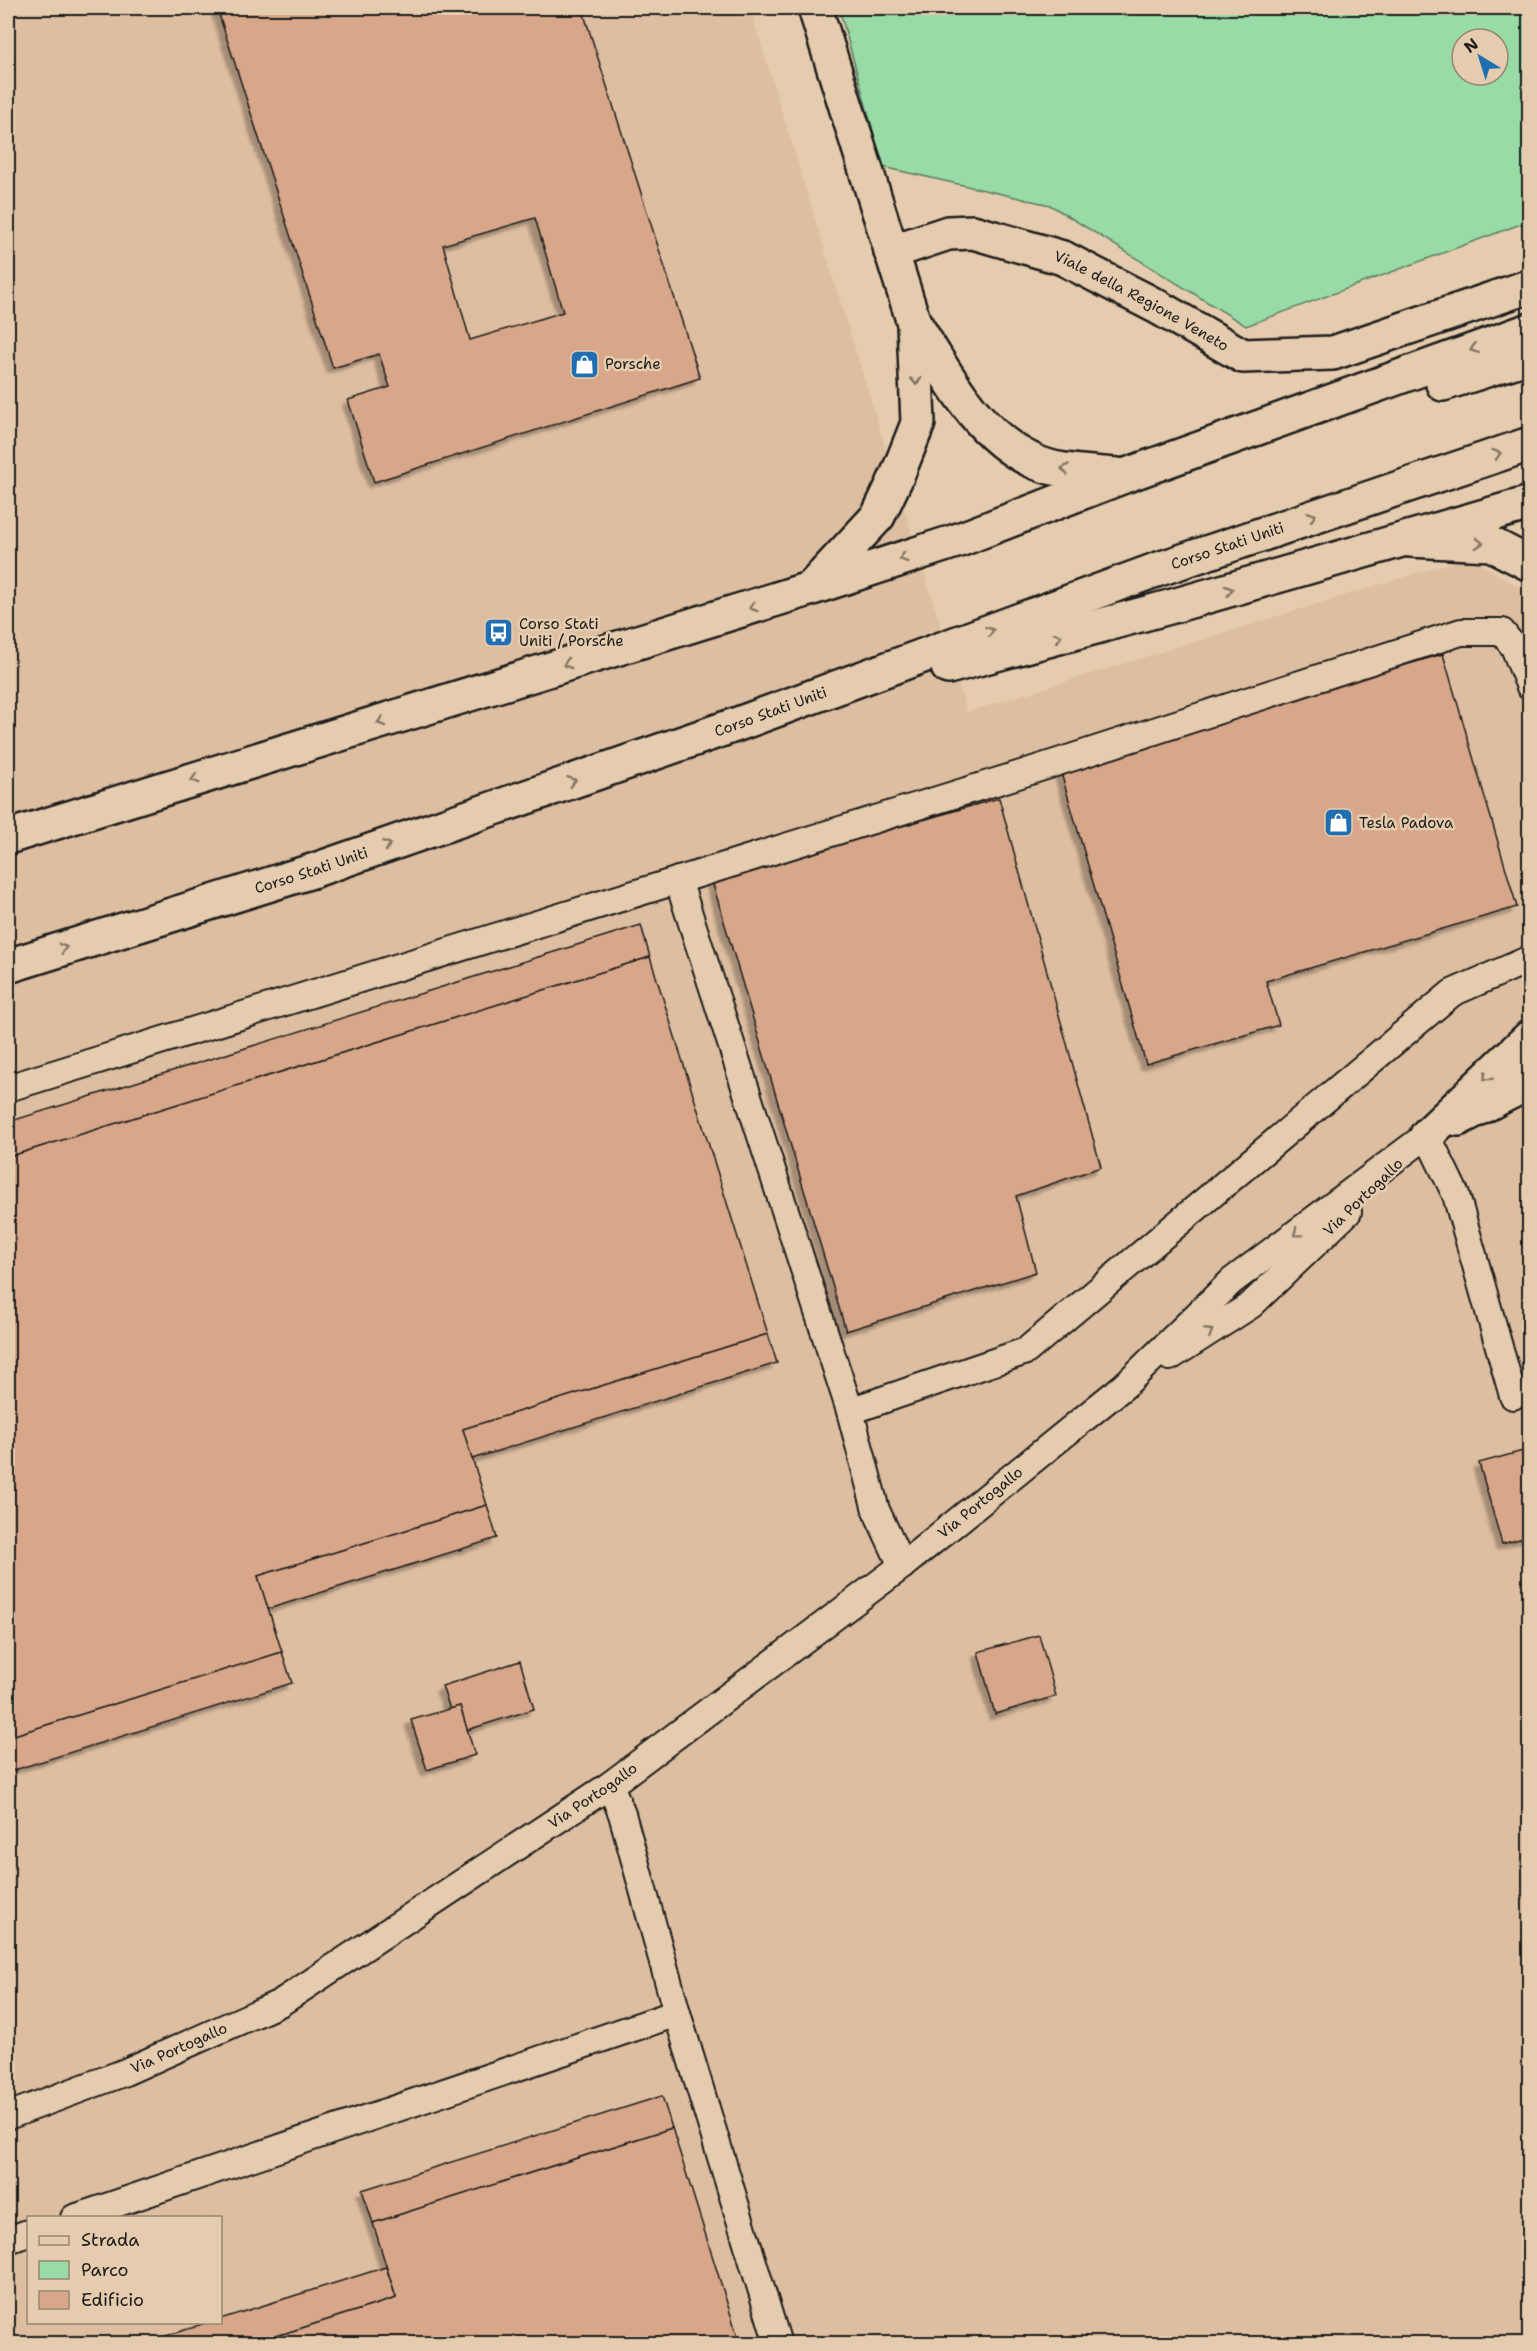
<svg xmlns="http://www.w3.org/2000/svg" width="1537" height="2351" font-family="'Shantell Sans',sans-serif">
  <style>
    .built { fill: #debea0; fill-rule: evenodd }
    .green { fill: #98dba6; stroke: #5a7c61; stroke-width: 1.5; fill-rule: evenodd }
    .building { fill: #d8a78a; stroke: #1c1c1c; stroke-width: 1.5; fill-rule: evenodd; filter: url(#shadow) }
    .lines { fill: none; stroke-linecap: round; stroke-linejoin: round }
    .service-casing { stroke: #1c1c1c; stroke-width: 30 }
    .minor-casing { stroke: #1c1c1c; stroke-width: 38 }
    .primary-casing { stroke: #1c1c1c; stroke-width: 38 }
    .service { stroke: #e6ccae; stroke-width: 26 }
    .minor { stroke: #e6ccae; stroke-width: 33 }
    .primary { stroke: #e6ccae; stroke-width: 33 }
    .oneway { stroke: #817465 }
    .labels { text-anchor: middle; stroke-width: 5; stroke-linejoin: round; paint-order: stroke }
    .street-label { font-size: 15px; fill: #1c1c1c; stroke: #e6ccae }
    .poi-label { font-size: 15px; fill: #1c1c1c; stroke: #e6ccae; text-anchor: start }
  </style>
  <defs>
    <filter id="shadow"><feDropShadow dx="-5.5" dy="5.5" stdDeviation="1.5" flood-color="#0004"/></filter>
  </defs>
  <rect width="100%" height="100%" fill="#e6ccae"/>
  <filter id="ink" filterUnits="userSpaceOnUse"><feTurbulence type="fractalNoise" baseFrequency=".0167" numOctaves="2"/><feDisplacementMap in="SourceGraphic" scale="12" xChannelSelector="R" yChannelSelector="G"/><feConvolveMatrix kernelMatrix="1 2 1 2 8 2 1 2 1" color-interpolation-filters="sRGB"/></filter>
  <g filter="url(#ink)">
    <path class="built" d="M 8,8 L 750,8 L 967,712 L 1469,557 L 1529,593 L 1529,2343 L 8,2344 ZM 28,2218 L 220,2218 L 220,2322 L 28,2322 Z"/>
    <path class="green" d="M 839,8 L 1529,8 L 1529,221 L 1246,326 L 1050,205 L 883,167 ZM 1462,39 L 1498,39 L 1498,75 L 1462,75 Z"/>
    <g class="building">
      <path d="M 217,8 L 582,8 L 700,378 L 374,482 L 348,400 L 390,387 L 379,354 L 333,368 ZM 535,218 L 563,312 L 470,340 L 443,245 Z"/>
      <polygon points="1443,654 1517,907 1266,981 1279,1025 1146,1064 1059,766"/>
      <polygon points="999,798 1101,1167 1016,1196 1036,1272 846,1331 712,881"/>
      <polygon points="641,925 650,957 8,1157 8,1122"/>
      <polygon points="650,957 768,1334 463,1429 487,1505 258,1576 282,1652 8,1737 8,1157"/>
      <polygon points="768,1334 777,1363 472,1459 463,1429"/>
      <polygon points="1530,1449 1530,1536 1502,1544 1479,1463"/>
      <polygon points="487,1505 497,1538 268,1609 258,1576"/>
      <polygon points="1039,1635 1056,1696 995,1714 978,1652"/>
      <polygon points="282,1652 292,1683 8,1772 8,1737"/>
      <polygon points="520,1661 534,1709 467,1730 460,1706 450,1709 442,1686"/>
      <polygon points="460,1706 475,1755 427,1770 411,1720"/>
      <polygon points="662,2096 672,2128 373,2223 362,2190"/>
      <polygon points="672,2128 740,2344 251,2344 396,2298 373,2223"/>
      <polygon points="386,2267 396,2298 251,2344 142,2344 208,2322 220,2322 220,2319"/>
    </g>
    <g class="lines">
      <defs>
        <g id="service">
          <polyline points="678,880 850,1411 876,1510 902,1566"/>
          <polyline points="8,1088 1021,774 1461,632 1502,632 1514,647 1530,687"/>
          <polyline points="1427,1135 1456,1195 1513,1396"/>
          <polyline points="1170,1357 1251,1305 1348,1212"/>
          <polyline points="850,1411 1026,1351 1452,993 1530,959"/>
          <polyline points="610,1785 622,1814 677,2013 778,2344"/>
          <path id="s1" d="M 8,2116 L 123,2073 L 280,2003 L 610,1785 L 902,1566 L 1124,1386 L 1232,1281 L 1427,1135"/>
          <polyline points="74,2218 677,2013"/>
          <polyline points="8,2240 28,2233"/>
        </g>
        <g id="minor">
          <polyline points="815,8 914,323"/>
          <path id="s2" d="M 891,252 L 948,233 L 973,232 L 1063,258 L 1156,306 L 1243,356 L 1333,353 L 1530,286"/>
          <polyline points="1410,540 1491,544 1530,564"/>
          <polyline points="1458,1119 1530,1082"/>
          <polyline points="1427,1135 1530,1037"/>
        </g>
        <g id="primary">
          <path d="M 915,324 C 946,373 976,434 1031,460 C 1056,473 1089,472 1117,475"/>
          <polyline points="1443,384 1530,356"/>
          <polyline points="813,586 878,516 897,476 918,423 914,323"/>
          <polyline points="948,667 1173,606 1530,503"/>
          <polyline points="8,837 809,589 959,540 1124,476 1530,330"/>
          <path id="s3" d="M 8,966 L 312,871 L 738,724 L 1153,571 L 1530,444"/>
        </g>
      </defs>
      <use href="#service" class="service-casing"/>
      <use href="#minor" class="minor-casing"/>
      <use href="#primary" class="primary-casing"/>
      <use href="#service" class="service"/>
      <use href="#minor" class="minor"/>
      <use href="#primary" class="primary"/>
    </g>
    <defs><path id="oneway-chevron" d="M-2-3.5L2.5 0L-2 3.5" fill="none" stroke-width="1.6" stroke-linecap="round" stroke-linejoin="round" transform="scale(1.5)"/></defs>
    <g class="oneway">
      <use href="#oneway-chevron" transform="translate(1474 349) rotate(160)"/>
      <use href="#oneway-chevron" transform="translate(916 381) rotate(88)"/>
      <use href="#oneway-chevron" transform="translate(1497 454) rotate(-18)"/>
      <use href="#oneway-chevron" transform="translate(1065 469) rotate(-172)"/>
      <use href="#oneway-chevron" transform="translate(1312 516) rotate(-19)"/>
      <use href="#oneway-chevron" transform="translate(1479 543) rotate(3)"/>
      <use href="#oneway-chevron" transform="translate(903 558) rotate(162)"/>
      <use href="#oneway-chevron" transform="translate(1229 590) rotate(-16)"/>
      <use href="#oneway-chevron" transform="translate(753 607) rotate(163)"/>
      <use href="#oneway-chevron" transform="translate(990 631) rotate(-20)"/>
      <use href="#oneway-chevron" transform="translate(1058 637) rotate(-15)"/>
      <use href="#oneway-chevron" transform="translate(567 664) rotate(163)"/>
      <use href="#oneway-chevron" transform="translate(381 722) rotate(163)"/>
      <use href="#oneway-chevron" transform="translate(195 779) rotate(163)"/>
      <use href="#oneway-chevron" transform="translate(572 781) rotate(-19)"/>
      <use href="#oneway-chevron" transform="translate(387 845) rotate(-19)"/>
      <use href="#oneway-chevron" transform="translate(63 948) rotate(-17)"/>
      <use href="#oneway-chevron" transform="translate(1487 1077) rotate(136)"/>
      <use href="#oneway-chevron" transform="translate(1297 1233) rotate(143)"/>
      <use href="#oneway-chevron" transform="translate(1209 1332) rotate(-32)"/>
    </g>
  </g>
  <defs>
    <symbol id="shop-square" viewBox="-11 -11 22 22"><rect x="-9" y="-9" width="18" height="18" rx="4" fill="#1f6fb2" stroke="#e6ccae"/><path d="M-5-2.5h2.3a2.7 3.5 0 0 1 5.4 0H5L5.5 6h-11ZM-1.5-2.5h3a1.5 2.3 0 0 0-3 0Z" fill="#fff"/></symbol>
    <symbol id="bus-square" viewBox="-11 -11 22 22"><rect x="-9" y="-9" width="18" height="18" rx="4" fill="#1f6fb2" stroke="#e6ccae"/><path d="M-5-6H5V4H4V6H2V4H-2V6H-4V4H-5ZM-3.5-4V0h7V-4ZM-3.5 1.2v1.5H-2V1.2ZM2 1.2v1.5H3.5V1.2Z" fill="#fff"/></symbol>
  </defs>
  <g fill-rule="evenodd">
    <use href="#shop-square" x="568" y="348" width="33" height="33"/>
    <use href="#bus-square" x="482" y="616" width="33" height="33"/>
    <use href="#shop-square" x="1322" y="806" width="33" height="33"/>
  </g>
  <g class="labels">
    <g class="street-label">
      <text dy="5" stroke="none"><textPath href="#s2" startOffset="268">Viale della Regione Veneto</textPath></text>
      <text dy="5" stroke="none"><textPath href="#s3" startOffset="1290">Corso Stati Uniti</textPath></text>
      <text dy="5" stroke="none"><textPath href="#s3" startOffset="804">Corso Stati Uniti</textPath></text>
      <text dy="5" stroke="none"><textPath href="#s3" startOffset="318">Corso Stati Uniti</textPath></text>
      <text transform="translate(1363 1197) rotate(-44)" y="5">Via Portogallo</text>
      <text dy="5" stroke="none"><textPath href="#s1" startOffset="1156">Via Portogallo</textPath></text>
      <text dy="5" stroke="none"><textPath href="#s1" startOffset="670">Via Portogallo</textPath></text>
      <text dy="5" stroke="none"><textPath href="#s1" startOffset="184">Via Portogallo</textPath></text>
    </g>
    <g class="poi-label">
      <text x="605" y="369">Porsche</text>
      <text x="519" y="629">Corso Stati<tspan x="519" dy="17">Uniti / Porsche</tspan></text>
      <text x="1359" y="828">Tesla Padova</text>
    </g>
  </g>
  <rect width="1537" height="2351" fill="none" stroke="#e6ccae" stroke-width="30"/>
  <rect x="15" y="15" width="1507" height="2321" fill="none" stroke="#1c1c1c" stroke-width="2" filter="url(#ink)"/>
  <rect x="27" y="2216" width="195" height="108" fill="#e6ccae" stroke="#958674" stroke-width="1.5"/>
  <rect x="39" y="2236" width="30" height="9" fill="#e6ccae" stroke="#958674" stroke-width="1.5"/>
  <text x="81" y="2246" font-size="18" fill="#1c1c1c">Strada</text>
  <rect x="39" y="2261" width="30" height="18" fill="#98dba6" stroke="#958674" stroke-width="1.5"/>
  <text x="81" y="2276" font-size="18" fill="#1c1c1c">Parco</text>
  <rect x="39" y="2291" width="30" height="18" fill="#d8a78a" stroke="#958674" stroke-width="1.5"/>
  <text x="81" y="2306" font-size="18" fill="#1c1c1c">Edificio</text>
  <g transform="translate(1480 57) rotate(322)"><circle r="28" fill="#e6ccae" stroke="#958674" stroke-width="1.5"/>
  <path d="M0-4.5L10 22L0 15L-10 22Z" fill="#1f6fb2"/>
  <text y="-9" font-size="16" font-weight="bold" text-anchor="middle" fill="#1c1c1c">N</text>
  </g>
</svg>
